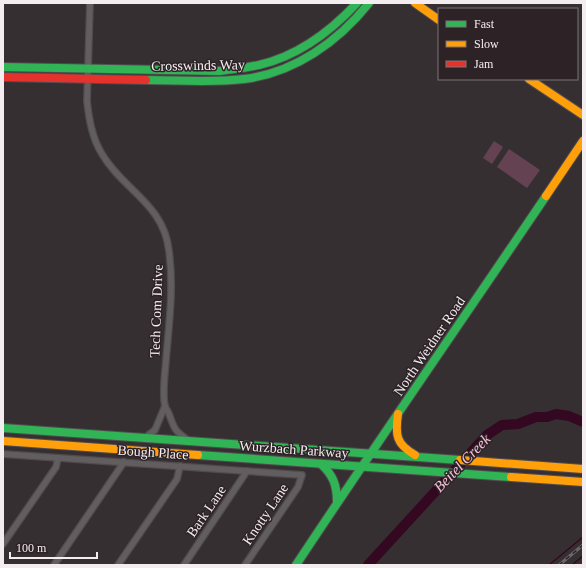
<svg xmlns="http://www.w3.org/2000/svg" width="586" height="568" font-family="'Times New Roman',serif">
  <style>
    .green { fill: #654252 }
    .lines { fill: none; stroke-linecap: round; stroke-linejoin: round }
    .stream { stroke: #330820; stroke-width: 1.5 }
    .river { stroke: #330820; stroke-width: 10 }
    .street-casing { stroke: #504b4e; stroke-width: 8 }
    .fast-casing { stroke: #504b4e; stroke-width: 10 }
    .slow-casing { stroke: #504b4e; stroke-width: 10 }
    .jam-casing { stroke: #504b4e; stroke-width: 10 }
    .street { stroke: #625e60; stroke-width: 5.5 }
    .fast { stroke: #30b455; stroke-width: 8 }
    .slow { stroke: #ff9f0a; stroke-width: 8 }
    .jam { stroke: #e5322d; stroke-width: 8 }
    .rail-casing { stroke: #6c6669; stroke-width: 3 }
    .rail { stroke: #2d2327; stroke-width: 1.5; stroke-dasharray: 4.5; stroke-linecap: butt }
    .labels { text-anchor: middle; stroke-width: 3; stroke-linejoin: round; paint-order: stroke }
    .street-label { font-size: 14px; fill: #f4edf0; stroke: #2d2327 }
    .water-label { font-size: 15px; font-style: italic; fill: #f7c2d9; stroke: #2d2327 }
  </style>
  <rect width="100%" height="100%" fill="#352f32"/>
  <g class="green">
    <polygon points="494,141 503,147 492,164 483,158"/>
    <polygon points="509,149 540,170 527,188 497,167"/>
  </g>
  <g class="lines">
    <g class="stream">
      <polyline points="549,565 583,537"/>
      <polyline points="572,565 583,556"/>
    </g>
    <polyline class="river" points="368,565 487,435 502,425 518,424 536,417 547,417 556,414 569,416 583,422"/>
    <defs>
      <g id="street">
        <path d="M 90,3 L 87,101 C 89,119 92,138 102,154 C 123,190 164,204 169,251 C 174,287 169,324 166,360 C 165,374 162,393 165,406 C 166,409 168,411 169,414 C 175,430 174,430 188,440"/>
        <polyline points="146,437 155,430 165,406"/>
        <polyline points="3,454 302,475 298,487 245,565"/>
        <polyline points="3,544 56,467 58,458"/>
        <polyline points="54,565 124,462"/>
        <polyline points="118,565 177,479 180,466"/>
        <polyline points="184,565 247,471"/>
      </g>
      <g id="fast">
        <path d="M 3,67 L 219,71 C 232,69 246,68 259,65 C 298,56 330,32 357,3"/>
        <path d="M 146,80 C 178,80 212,83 244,79 C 294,73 338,42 369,3"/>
        <polyline points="3,428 460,460"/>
        <polyline points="198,455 511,477"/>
        <path d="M 321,464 C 333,475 337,485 337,502"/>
        <path d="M 296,565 C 378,441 463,319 546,196"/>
      </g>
      <g id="slow">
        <polyline points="415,3 439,20"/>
        <polyline points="529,79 583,115"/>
        <polyline points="546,196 583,141"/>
        <path d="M 398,414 C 395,435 396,444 415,455"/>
        <polyline points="3,441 198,455"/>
        <polyline points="460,460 583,469"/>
        <polyline points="511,477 583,482"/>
      </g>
      <polyline id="jam" points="3,77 146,80"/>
    </defs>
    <use href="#street" class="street-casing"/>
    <use href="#fast" class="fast-casing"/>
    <use href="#slow" class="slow-casing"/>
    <use href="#jam" class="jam-casing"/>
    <use href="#street" class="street"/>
    <use href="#fast" class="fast"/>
    <use href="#slow" class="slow"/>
    <use href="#jam" class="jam"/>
    <defs>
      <polyline id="rail" points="559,565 583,545"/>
    </defs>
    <use href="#rail" class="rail-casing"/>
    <use href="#rail" class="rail"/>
  </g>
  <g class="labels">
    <g class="street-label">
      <text transform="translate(198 65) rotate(-1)" y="5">Crosswinds Way</text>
      <text transform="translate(156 311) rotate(-88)" y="5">Tech Com Drive</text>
      <text transform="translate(429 346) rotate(-56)" y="5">North Weidner Road</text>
      <text transform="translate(294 449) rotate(4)" y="5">Wurzbach Parkway</text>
      <text transform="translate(153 452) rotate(4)" y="5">Bough Place</text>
      <text transform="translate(206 511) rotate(-56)" y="5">Bark Lane</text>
      <text transform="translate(265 514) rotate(-56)" y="5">Knotty Lane</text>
    </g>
    <g class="water-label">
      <text transform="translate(462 463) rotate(-46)" y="5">Beitel Creek</text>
    </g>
  </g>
  <rect width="586" height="568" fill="none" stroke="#f4edf0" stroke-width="8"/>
  <rect x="438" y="8" width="140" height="72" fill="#2d2327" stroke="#7d7477"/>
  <rect x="446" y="21" width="20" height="6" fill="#30b455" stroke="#7d7477"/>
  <text x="474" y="28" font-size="12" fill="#f4edf0">Fast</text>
  <rect x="446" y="41" width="20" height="6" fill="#ff9f0a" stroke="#7d7477"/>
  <text x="474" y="48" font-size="12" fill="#f4edf0">Slow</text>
  <rect x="446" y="61" width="20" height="6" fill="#e5322d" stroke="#7d7477"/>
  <text x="474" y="68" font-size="12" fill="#f4edf0">Jam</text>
  <path d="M10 552v6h87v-6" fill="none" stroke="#f4edf0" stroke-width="2"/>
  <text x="16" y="552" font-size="12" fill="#f4edf0" stroke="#2d2327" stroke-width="3" paint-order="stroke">100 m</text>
</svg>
